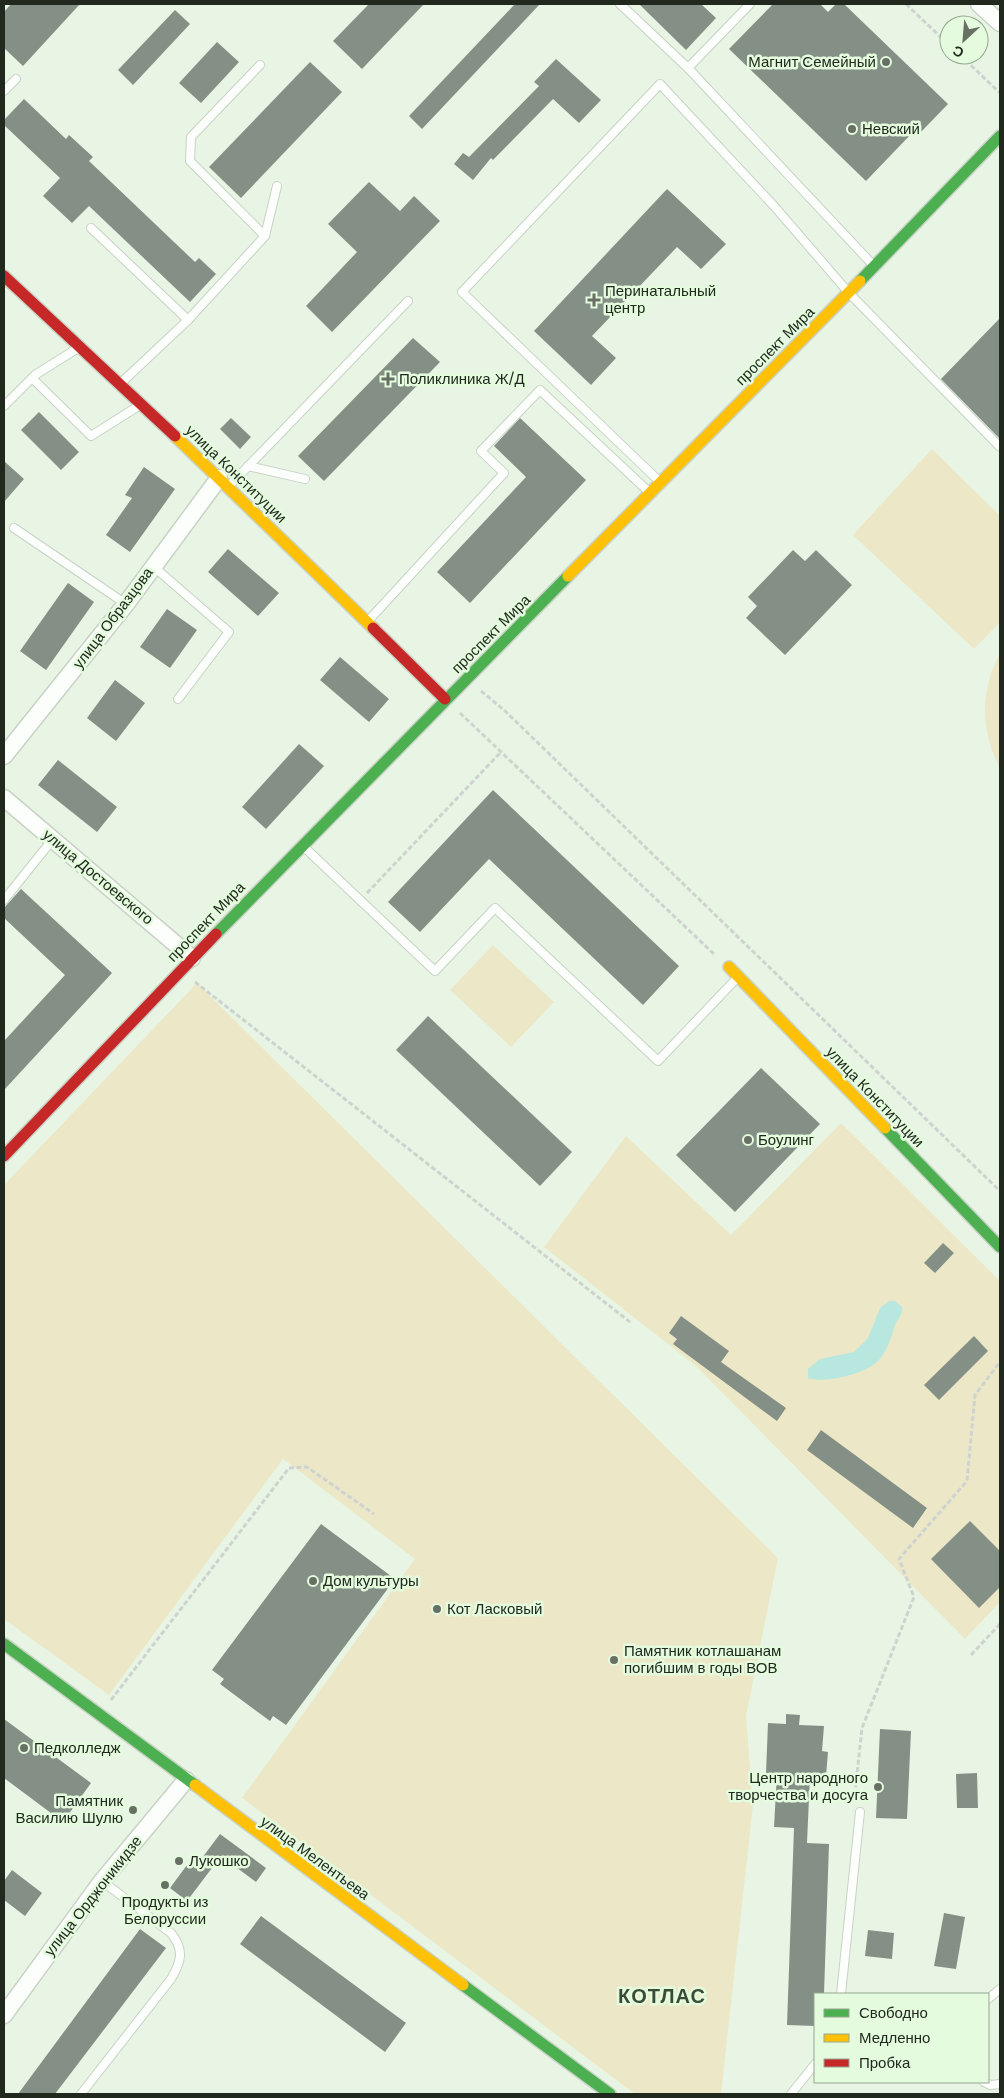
<svg xmlns="http://www.w3.org/2000/svg" width="1004" height="2098" font-family="'DM Sans',sans-serif">
  <style>
    .green { fill: #ece8c7 }
    .water { fill: #b8e7df }
    .building { fill: #849086 }
    .lines { fill: none; stroke-linecap: round; stroke-linejoin: round }
    .lane-casing { stroke: #c8d2c5; stroke-width: 10 }
    .street-casing { stroke: #c8d2c5; stroke-width: 19 }
    .fast-casing { stroke: #c8d2c5; stroke-width: 14 }
    .slow-casing { stroke: #c8d2c5; stroke-width: 14 }
    .jam-casing { stroke: #c8d2c5; stroke-width: 14 }
    .path { stroke: #cfd3cf; stroke-width: 3; stroke-dasharray: 5 2.5; stroke-linecap: butt }
    .lane { stroke: #fcfefb; stroke-width: 8 }
    .street { stroke: #fcfefb; stroke-width: 16 }
    .fast { stroke: #4caf50; stroke-width: 11 }
    .slow { stroke: #ffc107; stroke-width: 11 }
    .jam { stroke: #c62828; stroke-width: 11 }
    .poi-dot { fill: #677063; stroke: #e4fbde; stroke-width: 2 }
    .labels { text-anchor: middle; stroke-width: 5; stroke-linejoin: round; paint-order: stroke }
    .poi-label { font-size: 15px; fill: #21291e; stroke: #e4fbde; text-anchor: start }
    .street-label { font-size: 15px; fill: #21291e; stroke: #e4fbde }
    .district-label { font-size: 20px; font-weight: bold; letter-spacing: 1px; fill: #3a4c35; stroke: #e4fbde }
  </style>
  <rect width="100%" height="100%" fill="#e8f5e4"/>
  <g class="green">
    <polygon points="932,449 1000,516 1000,622 974,649 853,535"/>
    <path d="M 1000,653 L 1000,768 C 980,731 980,691 1000,653 Z"/>
    <polygon points="493,945 554,1002 511,1047 450,990"/>
    <polygon points="197,983 778,1558 746,1716 753,1805 721,2094 635,2094 242,1798 415,1559 283,1459 109,1695 4,1619 4,1185"/>
    <polygon points="841,1123 1000,1281 1000,1602 965,1639 696,1366 544,1247 626,1136 731,1235"/>
  </g>
  <path class="water" d="M 889,1301 L 895,1301 L 902,1307 C 903,1315 898,1318 895,1325 C 891,1338 887,1353 876,1363 C 863,1374 824,1384 808,1378 L 808,1369 L 820,1359 L 854,1352 L 868,1338 L 880,1308 Z"/>
  <g class="building">
    <polygon points="11,4 80,4 23,66 4,48 4,12"/>
    <polygon points="369,4 424,4 362,69 333,41"/>
    <polygon points="515,4 540,4 422,129 409,116"/>
    <polygon points="639,4 701,4 716,18 686,50"/>
    <polygon points="773,4 820,4 828,12 836,4 844,4 948,104 919,134 915,130 866,181 729,49"/>
    <polygon points="175,10 190,24 133,85 118,70"/>
    <polygon points="217,42 239,62 201,103 179,83"/>
    <polygon points="556,59 601,100 579,123 553,99 493,160 491,158 473,180 454,164 463,153 469,157 539,86 534,82"/>
    <polygon points="310,62 342,92 241,198 209,167"/>
    <polygon points="24,99 66,139 69,135 93,157 89,161 195,262 199,258 216,274 190,302 89,206 72,223 43,196 60,178 4,125 4,120"/>
    <polygon points="369,182 400,211 414,196 440,221 332,332 306,306 357,252 328,224"/>
    <polygon points="667,189 726,244 701,269 677,247 592,336 616,358 591,385 534,331"/>
    <polygon points="1000,318 1000,439 941,379"/>
    <polygon points="413,338 440,362 324,481 298,456"/>
    <polygon points="39,412 79,452 61,470 21,430"/>
    <polygon points="231,418 251,437 240,449 220,429"/>
    <polygon points="520,418 586,480 470,603 437,572 526,477 494,446"/>
    <polygon points="4,461 24,479 4,502"/>
    <polygon points="144,467 175,489 130,552 106,535 132,498 125,495"/>
    <polygon points="228,549 279,593 258,616 208,572"/>
    <polygon points="793,550 805,561 816,550 852,585 785,655 746,618 757,606 748,597"/>
    <polygon points="68,583 94,602 46,670 20,651"/>
    <polygon points="167,609 197,630 170,668 140,647"/>
    <polygon points="340,657 389,699 369,722 320,680"/>
    <polygon points="115,680 145,703 116,741 87,718"/>
    <polygon points="299,744 324,766 266,829 242,807"/>
    <polygon points="58,760 117,807 97,832 38,785"/>
    <polygon points="493,790 679,966 643,1005 489,859 420,932 388,902"/>
    <polygon points="21,889 112,973 4,1090 4,1041 65,975 4,918 4,908"/>
    <polygon points="428,1016 572,1152 540,1186 396,1050"/>
    <polygon points="761,1068 820,1124 735,1212 676,1155"/>
    <polygon points="943,1243 954,1253 935,1273 924,1263"/>
    <polygon points="681,1316 729,1351 721,1362 786,1408 777,1421 673,1344 677,1339 669,1333"/>
    <polygon points="974,1336 988,1351 939,1400 924,1385"/>
    <polygon points="821,1430 927,1508 913,1528 807,1450"/>
    <polygon points="970,1521 1000,1551 1000,1587 979,1608 931,1559"/>
    <polygon points="321,1524 395,1579 286,1725 273,1716 270,1721 220,1684 224,1679 212,1670"/>
    <polygon points="786,1714 800,1715 799,1725 824,1726 822,1751 828,1752 826,1776 810,1776 807,1843 829,1844 824,1994 815,1994 815,2026 787,2025 794,1828 774,1827 777,1773 766,1773 768,1723 786,1724"/>
    <polygon points="4,1719 91,1783 63,1822 4,1778"/>
    <polygon points="880,1729 911,1731 907,1819 876,1818"/>
    <polygon points="977,1773 978,1808 957,1808 956,1774"/>
    <polygon points="220,1834 266,1868 256,1882 221,1856 187,1901 170,1888 190,1861 196,1866"/>
    <polygon points="12,1870 42,1893 25,1916 4,1900 4,1881"/>
    <polygon points="944,1913 965,1917 956,1969 934,1966"/>
    <polygon points="261,1916 406,2023 385,2052 240,1944"/>
    <polygon points="140,1929 166,1948 55,2094 18,2094"/>
    <polygon points="868,1930 894,1933 892,1959 865,1956"/>
  </g>
  <g class="lines">
    <defs>
      <g id="lane">
        <polyline points="620,4 688,68 750,4"/>
        <polyline points="260,65 191,137 190,161 265,236"/>
        <polyline points="688,68 873,265"/>
        <polyline points="4,91 16,79"/>
        <polyline points="91,228 188,320"/>
        <polyline points="32,378 91,436 140,405"/>
        <polyline points="121,383 188,320 265,236 277,186"/>
        <polyline points="4,406 35,375 78,348"/>
        <polyline points="248,466 305,479"/>
        <polyline points="659,481 462,292 660,84 774,206 849,293 1000,447"/>
        <polyline points="230,485 408,301"/>
        <polyline points="14,528 126,604"/>
        <polyline points="153,566 229,632 178,699"/>
        <polyline points="369,620 504,473 481,451 540,390 649,492"/>
        <polyline points="303,846 435,971 495,908 658,1061 737,978"/>
        <polyline points="4,900 53,839"/>
        <polyline points="841,1994 860,1812"/>
        <polyline points="988,1999 1000,1989"/>
        <polyline points="984,2082 990,2085 1000,2084"/>
        <path d="M 81,2094 L 171,1979 C 182,1961 184,1949 171,1933 L 102,1881"/>
        <polyline points="791,2094 815,2064"/>
      </g>
      <g id="street">
        <polyline points="979,4 1000,23"/>
        <polyline points="4,756 126,604 219,478"/>
        <polyline points="4,798 192,958"/>
        <polyline points="4,2015 102,1881 186,1780"/>
      </g>
      <g id="fast">
        <polyline points="860,281 1000,136"/>
        <polyline points="216,934 568,576"/>
        <polyline points="885,1128 1000,1247"/>
        <polyline points="4,1644 195,1785"/>
        <polyline points="463,1985 610,2094"/>
      </g>
      <g id="slow">
        <polyline points="175,436 373,628"/>
        <polyline points="568,576 860,281"/>
        <polyline points="729,967 885,1128"/>
        <polyline points="195,1785 463,1985"/>
      </g>
      <g id="jam">
        <polyline points="4,276 175,436"/>
        <polyline points="373,628 445,699"/>
        <polyline points="4,1156 216,934"/>
      </g>
    </defs>
    <use href="#lane" class="lane-casing"/>
    <use href="#street" class="street-casing"/>
    <use href="#fast" class="fast-casing"/>
    <use href="#slow" class="slow-casing"/>
    <use href="#jam" class="jam-casing"/>
    <g class="path">
      <polyline points="906,4 949,45"/>
      <polyline points="960,55 1000,93"/>
      <polyline points="481,691 504,710 1000,1191"/>
      <polyline points="460,713 715,955"/>
      <polyline points="367,893 501,752"/>
      <polyline points="195,982 630,1322"/>
      <polyline points="971,1655 1000,1624"/>
      <polyline points="111,1700 289,1468 307,1467 374,1514"/>
      <polyline points="854,1802 862,1728 914,1597 899,1559 967,1481 975,1395 1000,1362"/>
    </g>
    <use href="#lane" class="lane"/>
    <use href="#street" class="street"/>
    <use href="#fast" class="fast"/>
    <use href="#slow" class="slow"/>
    <use href="#jam" class="jam"/>
  </g>
  <g class="poi-dot">
    <circle cx="886" cy="62" r="5"/>
    <circle cx="852" cy="129" r="5"/>
    <path d="M591.5 292.5h5v5h5v5h-5v5h-5v-5h-5v-5h5z"/>
    <path d="M385.5 371.5h5v5h5v5h-5v5h-5v-5h-5v-5h5z"/>
    <circle cx="748" cy="1140" r="5"/>
    <circle cx="313" cy="1581" r="5"/>
    <circle cx="437" cy="1609" r="5"/>
    <circle cx="614" cy="1660" r="5"/>
    <circle cx="24" cy="1748" r="5"/>
    <circle cx="878" cy="1787" r="5"/>
    <circle cx="133" cy="1810" r="5"/>
    <circle cx="179" cy="1861" r="5"/>
    <circle cx="165" cy="1885" r="5"/>
  </g>
  <g class="labels">
    <g class="poi-label">
      <text x="876" y="67" text-anchor="end">Магнит Семейный</text>
      <text x="862" y="134">Невский</text>
      <text x="605" y="296">Перинатальный<tspan x="605" dy="17">центр</tspan></text>
      <text x="399" y="384">Поликлиника Ж/Д</text>
      <text x="758" y="1145">Боулинг</text>
      <text x="323" y="1586">Дом культуры</text>
      <text x="447" y="1614">Кот Ласковый</text>
      <text x="624" y="1656">Памятник котлашанам<tspan x="624" dy="17">погибшим в годы ВОВ</tspan></text>
      <text x="34" y="1753">Педколледж</text>
      <text x="868" y="1783" text-anchor="end">Центр народного<tspan x="868" dy="17">творчества и досуга</tspan></text>
      <text x="123" y="1806" text-anchor="end">Памятник<tspan x="123" dy="17">Василию Шулю</tspan></text>
      <text x="189" y="1866">Лукошко</text>
      <text x="165" y="1907" text-anchor="middle">Продукты из<tspan x="165" dy="17">Белоруссии</tspan></text>
    </g>
    <g class="street-label">
      <text transform="translate(775 346) rotate(-45)" y="5">проспект Мира</text>
      <text transform="translate(236 474) rotate(44)" y="5">улица Конституции</text>
      <text transform="translate(113 618) rotate(-53)" y="5">улица Образцова</text>
      <text transform="translate(491 634) rotate(-45)" y="5">проспект Мира</text>
      <text transform="translate(98 877) rotate(40)" y="5">улица Достоевского</text>
      <text transform="translate(206 922) rotate(-46)" y="5">проспект Мира</text>
      <text transform="translate(875 1097) rotate(46)" y="5">улица Конституции</text>
      <text transform="translate(315 1858) rotate(36)" y="5">улица Мелентьева</text>
      <text transform="translate(93 1896) rotate(-52)" y="5">улица Орджоникидзе</text>
    </g>
    <g class="district-label">
      <text x="662" y="2003">КОТЛАС</text>
    </g>
  </g>
  <rect width="1004" height="2098" fill="none" stroke="#21291e" stroke-width="10"/>
  <rect x="814" y="1993" width="175" height="90" fill="#e4fbde" stroke="#96a791"/>
  <rect x="824" y="2009" width="25" height="8" fill="#4caf50" stroke="#96a791"/>
  <text x="859" y="2018" font-size="15" fill="#21291e">Свободно</text>
  <rect x="824" y="2034" width="25" height="8" fill="#ffc107" stroke="#96a791"/>
  <text x="859" y="2043" font-size="15" fill="#21291e">Медленно</text>
  <rect x="824" y="2059" width="25" height="8" fill="#c62828" stroke="#96a791"/>
  <text x="859" y="2068" font-size="15" fill="#21291e">Пробка</text>
  <g transform="translate(964 40) rotate(206)"><circle r="24" fill="#e4fbde" stroke="#96a791"/>
  <path d="M0-4L9 19L0 12L-9 19Z" fill="#677063"/>
  <text y="-8" font-size="14" font-weight="bold" text-anchor="middle" fill="#21291e">С</text>
  </g>
</svg>
